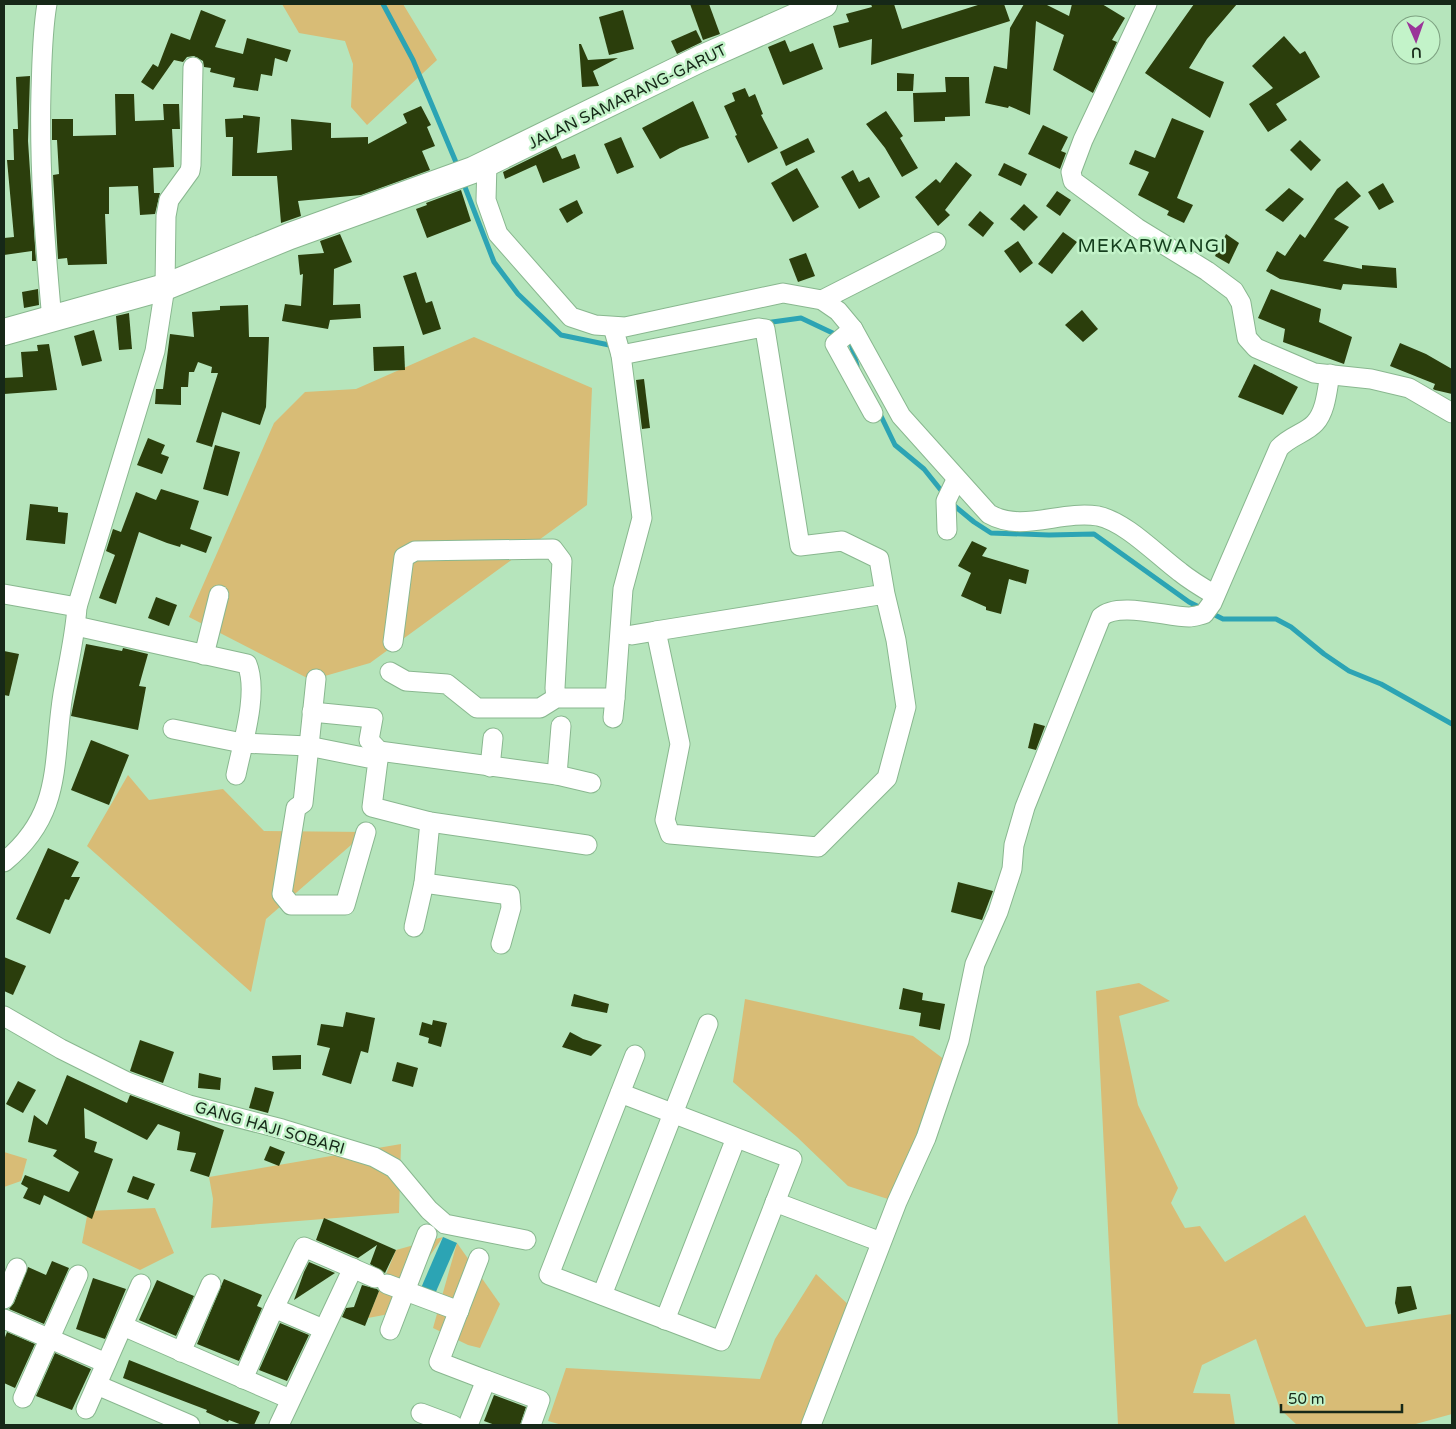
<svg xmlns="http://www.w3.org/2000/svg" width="1456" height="1429" font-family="'Varela Round',sans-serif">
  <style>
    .green { fill: #d8bc76 }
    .water { fill: #2ca4b4 }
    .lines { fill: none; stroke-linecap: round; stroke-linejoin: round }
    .stream { stroke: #2ca4b4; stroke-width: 5 }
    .building { fill: #2b3e0c }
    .minor-casing { stroke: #89b78f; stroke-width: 21 }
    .secondary-casing { stroke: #89b78f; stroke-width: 28 }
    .minor { stroke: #fff; stroke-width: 19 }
    .secondary { stroke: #fff; stroke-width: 26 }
    .labels { text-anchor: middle; stroke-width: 5; stroke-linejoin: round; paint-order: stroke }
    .street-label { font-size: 16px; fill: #162818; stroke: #c3f3c9 }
    .quarter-label { font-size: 19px; letter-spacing: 1px; fill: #153f1e; stroke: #c3f3c9 }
  </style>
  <rect width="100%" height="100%" fill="#b6e5bc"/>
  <g class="green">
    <polygon points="282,4 403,4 437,60 367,125 351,107 353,64 345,41 299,33"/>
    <polygon points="474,337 592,388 587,505 370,663 311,680 189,617 274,423 305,392 356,389"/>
    <polygon points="128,775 149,800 223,789 264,831 366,832 266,919 251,992 87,846"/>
    <polygon points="1139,983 1170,1001 1119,1016 1138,1105 1178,1188 1171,1203 1185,1228 1200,1226 1225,1262 1305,1215 1366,1327 1452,1314 1452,1414 1412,1425 1297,1425 1280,1409 1256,1339 1202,1365 1193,1393 1230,1394 1235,1425 1118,1425 1096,991"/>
    <polygon points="745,999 913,1036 949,1063 897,1202 848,1186 797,1137 733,1082"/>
    <polygon points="401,1144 399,1213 211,1228 213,1199 209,1177"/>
    <polygon points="4,1152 27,1159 21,1181 4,1187"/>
    <polygon points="155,1208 174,1253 140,1270 82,1243 88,1211"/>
    <polygon points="443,1237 389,1314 368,1318 396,1250"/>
    <polygon points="457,1243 500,1304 480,1348 468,1345 433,1328"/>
    <polygon points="816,1274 854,1310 811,1425 562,1425 548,1421 566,1368 760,1379 775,1339"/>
  </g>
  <polygon class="water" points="443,1237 457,1243 435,1294 421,1288"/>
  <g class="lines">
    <g class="stream">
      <polyline points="383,4 413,60 458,167"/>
      <polyline points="463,182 494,262 518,294 561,335 614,346"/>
      <polyline points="765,323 801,318 839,336"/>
      <polyline points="846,341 851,343 857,366"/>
      <polyline points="879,412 895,445 924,469 944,494"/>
      <polyline points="951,503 974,522 991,533 1049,535 1094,534 1189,602 1223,619 1276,619 1291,627 1324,654 1349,671 1381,684 1452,724"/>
    </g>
  </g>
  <g class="building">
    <polygon points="690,4 709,4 720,34 703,40"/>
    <polygon points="871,4 894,4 902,29 981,4 1004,4 1010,21 871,65 872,39 839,48 833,26 849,22 846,14 872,7"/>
    <polygon points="1024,4 1045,4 1069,16 1072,4 1102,4 1125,18 1112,40 1117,42 1093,93 1053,70 1064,35 1036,21 1030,115 1009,106 1008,108 985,103 994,66 1007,69 1010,28"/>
    <polygon points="1194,4 1237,4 1207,39 1189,68 1224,82 1210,118 1145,73"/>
    <polygon points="201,10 226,20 215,47 243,54 247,38 291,50 287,62 275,58 272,76 261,74 258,91 233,87 235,78 210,72 211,68 204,67 203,61 194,56 187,57 183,62 174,60 153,90 141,82 153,64 158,67 171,33 190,40"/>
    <polygon points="623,10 634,49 609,55 599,17"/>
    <polygon points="696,30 702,42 677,54 671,41"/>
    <polygon points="1284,36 1300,54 1305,51 1320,77 1276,104 1287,120 1268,132 1249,104 1273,88 1252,66"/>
    <polygon points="785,40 790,52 813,43 823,69 783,85 768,47"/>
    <polygon points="579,44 581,44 588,60 618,58 593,71 599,86 582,87"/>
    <polygon points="897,73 914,74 913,91 897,91"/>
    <polygon points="30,76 28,141 36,261 32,261 32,251 4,255 4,238 14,237 7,160 14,160 13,129 18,129 16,77"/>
    <polygon points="945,77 969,77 970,116 945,117 945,121 914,122 913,93 946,92"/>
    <polygon points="745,88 749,97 755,94 763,114 761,115 778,148 748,163 735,136 737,135 724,106 735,101 732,93"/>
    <polygon points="115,94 134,94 135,121 164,120 163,104 179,104 180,129 172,129 174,167 153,168 154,193 160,193 155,214 140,215 138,186 109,187 109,214 105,214 107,264 68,265 67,258 58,259 53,175 59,174 57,140 52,140 52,119 73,119 73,136 116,135"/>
    <polygon points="693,101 709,138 680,148 660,159 642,128"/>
    <polygon points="421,106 431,125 427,127 435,146 422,151 430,170 361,195 298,201 301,216 281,223 277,176 232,176 233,137 226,137 225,119 243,118 243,115 260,117 257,153 292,150 291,119 331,123 331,138 368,137 368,144 407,123 403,114"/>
    <polygon points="886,111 903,136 900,138 918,168 902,177 885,148 866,124"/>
    <polygon points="1172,118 1204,131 1177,198 1193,205 1184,223 1167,215 1169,211 1138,195 1149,172 1129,164 1135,150 1155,158"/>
    <polygon points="1043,125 1068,137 1061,151 1066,153 1060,169 1028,154"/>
    <polygon points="621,137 634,167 617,174 604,144"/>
    <polygon points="808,138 815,152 786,166 780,152"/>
    <polygon points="1300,140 1321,160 1311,171 1290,150"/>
    <polygon points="556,146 562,159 575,154 580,168 543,183 536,165 505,179 503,172"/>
    <polygon points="956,162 972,175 945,210 950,215 938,226 915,197 936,179 940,183"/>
    <polygon points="1004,163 1027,174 1021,186 998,175"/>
    <polygon points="797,168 819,207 793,222 771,183"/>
    <polygon points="853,170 859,182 869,177 880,197 859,209 841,177"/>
    <polygon points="1347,181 1361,196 1334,219 1349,227 1323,261 1362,269 1362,265 1396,268 1397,288 1343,284 1341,290 1280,279 1266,271 1277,251 1285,256 1300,234 1305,238 1337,189"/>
    <polygon points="1383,183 1394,202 1379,210 1368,192"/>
    <polygon points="1289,188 1304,199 1283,222 1265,210"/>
    <polygon points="461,190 471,221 427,238 416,209 427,205 426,203"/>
    <polygon points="1057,191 1071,200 1060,216 1046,206"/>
    <polygon points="577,200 583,213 567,223 559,209"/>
    <polygon points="1024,204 1038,217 1024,231 1010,219"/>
    <polygon points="980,211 994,223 983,237 968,225"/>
    <polygon points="1063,232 1077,242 1052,274 1038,264"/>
    <polygon points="340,234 352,262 334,269 333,305 360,304 361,318 330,320 328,329 282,321 285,304 301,306 303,274 300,275 298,255 324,253 320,241"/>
    <polygon points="1226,234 1239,243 1229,264 1215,256"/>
    <polygon points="1018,241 1033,263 1020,273 1004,251"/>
    <polygon points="806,253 815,276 798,282 789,259"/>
    <polygon points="416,272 426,303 432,301 441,329 423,335 403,276"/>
    <polygon points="38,289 39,305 24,308 22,292"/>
    <polygon points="1271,289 1321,309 1319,322 1352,337 1344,364 1283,342 1285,329 1258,318"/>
    <polygon points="248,305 249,337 269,337 266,407 260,425 222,412 212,447 196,442 218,373 211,373 212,367 198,362 194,372 189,372 188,387 181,387 181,405 155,404 156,389 163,389 170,334 194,337 192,312 220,310 220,306"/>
    <polygon points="1082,310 1098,329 1083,342 1065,325"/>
    <polygon points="129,313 132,349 119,350 116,316"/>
    <polygon points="94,330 102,361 82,366 74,336"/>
    <polygon points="1400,343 1426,354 1452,369 1452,394 1435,390 1433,389 1435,384 1390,366"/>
    <polygon points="49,344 57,390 4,394 4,378 23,377 21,352 38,351 37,345"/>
    <polygon points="404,346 405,370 374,371 373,347"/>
    <polygon points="1254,364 1298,387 1283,415 1238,397"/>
    <polygon points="644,379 650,428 642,429 636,380"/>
    <polygon points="148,438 165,445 161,454 169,457 162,474 137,465"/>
    <polygon points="215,445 240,452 228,496 203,489"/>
    <polygon points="161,489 199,501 190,529 212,537 206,553 181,544 180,547 167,543 139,532 116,604 99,598 115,555 106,551 113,529 121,532 136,492 156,500"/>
    <polygon points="30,504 58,507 58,512 68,513 65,544 26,540"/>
    <polygon points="972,541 987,548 982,556 1029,570 1026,584 1009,579 1001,614 986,610 986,607 961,596 971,573 958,566"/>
    <polygon points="156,597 177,605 169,626 148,618"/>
    <polygon points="86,644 122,651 123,648 148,654 139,686 146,687 138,730 71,716"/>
    <polygon points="4,651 19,654 9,696 4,695"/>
    <polygon points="1034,723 1045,726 1036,750 1028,748"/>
    <polygon points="91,740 129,755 109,805 71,790"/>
    <polygon points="48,848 79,862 71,877 80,877 69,900 65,899 50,934 16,919"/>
    <polygon points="958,882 993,891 982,920 951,912"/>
    <polygon points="4,957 26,966 13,995 4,991"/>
    <polygon points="903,988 923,993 922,1000 945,1004 940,1030 919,1026 921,1013 899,1009"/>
    <polygon points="574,994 609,1004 607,1013 571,1006"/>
    <polygon points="346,1012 375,1018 368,1053 361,1051 351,1084 322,1075 330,1048 317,1045 321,1024 343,1027"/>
    <polygon points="433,1020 447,1023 441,1047 428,1043 429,1038 419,1035 422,1022 432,1025"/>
    <polygon points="570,1032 583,1039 602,1045 591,1056 562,1047"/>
    <polygon points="140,1040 174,1052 163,1083 130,1071"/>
    <polygon points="301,1055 301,1069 273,1070 272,1056"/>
    <polygon points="397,1062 418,1068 413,1087 392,1081"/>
    <polygon points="199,1073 221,1078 220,1090 198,1088"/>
    <polygon points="67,1075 127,1103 130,1095 224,1130 209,1177 190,1171 196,1153 177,1150 180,1132 158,1124 147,1140 84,1108 85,1138 97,1142 94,1152 113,1159 92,1219 44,1195 40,1205 23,1198 28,1188 21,1184 25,1175 69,1192 79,1172 53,1156 57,1150 28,1142 34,1115 47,1125"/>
    <polygon points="18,1081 36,1090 23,1113 6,1104"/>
    <polygon points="255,1087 274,1092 268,1113 249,1108"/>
    <polygon points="270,1146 285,1152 279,1166 264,1160"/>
    <polygon points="133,1176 155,1184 148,1200 127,1192"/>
    <polygon points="324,1218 396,1250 385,1273 370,1264 377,1245 358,1258 316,1240"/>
    <polygon points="52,1261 69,1268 44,1324 9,1309 14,1303 28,1267 46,1275"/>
    <polygon points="309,1262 335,1273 294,1300 304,1272"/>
    <polygon points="93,1278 126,1289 105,1339 76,1329"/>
    <polygon points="224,1279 262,1295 257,1306 262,1308 239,1361 197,1344"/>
    <polygon points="157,1280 194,1296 176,1336 139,1320"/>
    <polygon points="362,1285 377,1289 379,1291 365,1326 342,1317 346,1308 354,1307"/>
    <polygon points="1411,1286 1417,1309 1398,1314 1395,1303 1397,1287"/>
    <polygon points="280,1323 309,1335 287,1381 259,1370"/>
    <polygon points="7,1332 35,1344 15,1388 4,1383 4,1340"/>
    <polygon points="55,1353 91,1369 72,1410 36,1396"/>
    <polygon points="129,1360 260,1412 254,1425 242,1425 229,1420 228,1422 206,1412 207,1410 123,1378"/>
    <polygon points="494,1395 526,1407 520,1425 495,1425 484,1421"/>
  </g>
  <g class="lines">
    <defs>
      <g id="minor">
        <path d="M 47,4 C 42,33 42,62 41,91 C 39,167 45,244 52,320"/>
        <polyline points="1147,4 1083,140 1071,172 1073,181 1137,228 1207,271 1234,291 1241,303 1247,338 1256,348 1314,373 1371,379 1409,388 1452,413"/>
        <path d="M 487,163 L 486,200 L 498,234 L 571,317 L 595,325 L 625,327 L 783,293 L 822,300 L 838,311 L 853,329 L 901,416 L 989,514 C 1022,533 1061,510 1098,516 C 1126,522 1157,555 1180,572 C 1191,581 1203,588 1215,595"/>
        <polyline points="822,300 936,242"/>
        <polyline points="853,329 835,344 873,413"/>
        <polyline points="621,355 758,328 765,329 800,546 842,541 879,559 885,594 656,631 680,744 665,820 670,834 818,847 887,778 906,707 896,640 885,594"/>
        <polyline points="947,530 946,501 956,480"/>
        <polyline points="4,594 77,607"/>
        <path d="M 76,626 L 247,664 C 259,693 242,745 236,775"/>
        <polyline points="632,635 656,631"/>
        <polyline points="393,642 404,557 415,551 553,549 562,561 555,688 556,698"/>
        <polyline points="204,655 219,595"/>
        <polyline points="390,672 406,681 447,684 477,708 540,708 556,698 615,698 623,589 642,518 621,355 613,327"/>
        <polyline points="316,679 303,803 296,808 282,894 291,905 345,905 366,832"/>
        <polyline points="312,712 373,718 369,740 379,751 378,760"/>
        <polyline points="613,718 615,698"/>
        <polyline points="173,729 242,743 308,746 378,760 372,807 430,822 587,845"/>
        <polyline points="379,751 557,775 591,783"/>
        <polyline points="490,767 493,738"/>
        <polyline points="557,775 561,726"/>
        <path d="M 4,862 C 64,813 52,762 63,694 C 68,665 75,637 77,607 L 155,351 L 165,287 L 166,216 L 169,200 L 190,171 L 191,165 L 193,67"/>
        <polyline points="424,883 510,895 511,908 501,944"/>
        <polyline points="414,927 424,883 430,822"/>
        <polyline points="4,1016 61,1049 127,1082 189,1105 282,1129 374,1157 394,1168 429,1210 445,1224 526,1240"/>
        <polyline points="620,1093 792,1159 721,1341 549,1275 635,1055"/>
        <polyline points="775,1202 881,1242"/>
        <polyline points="479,1258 439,1362 486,1380"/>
        <polyline points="387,1284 459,1311"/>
        <polyline points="602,1295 708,1024"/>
        <polyline points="4,1299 17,1268"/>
        <polyline points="274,1308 323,1329"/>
        <polyline points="4,1319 106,1363"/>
        <polyline points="665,1320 736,1138"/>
        <polyline points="123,1326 290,1399"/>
        <polyline points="390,1330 427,1234"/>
        <polyline points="181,1352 211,1284"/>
        <polyline points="243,1379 274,1308 304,1247 375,1278"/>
        <polyline points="97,1385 190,1425"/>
        <polyline points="23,1398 78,1275"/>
        <polyline points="86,1409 141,1284"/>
        <polyline points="421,1413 453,1425"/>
        <polyline points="279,1425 353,1268"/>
        <polyline points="468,1425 486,1380 540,1400 531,1425"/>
        <path d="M 811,1425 L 897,1202 L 926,1138 L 959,1041 L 975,964 L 998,912 L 1012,869 L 1014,845 L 1025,807 L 1101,617 C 1118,601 1167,617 1189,617 C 1194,617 1199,615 1204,614 L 1212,603 L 1279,448 C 1290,436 1306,433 1315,423 C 1326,411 1327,390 1330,374"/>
      </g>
      <polyline id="secondary" points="4,332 165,287 290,236 473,170 700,59 824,4"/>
    </defs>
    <use href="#minor" class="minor-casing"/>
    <use href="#secondary" class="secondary-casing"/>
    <use href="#minor" class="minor"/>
    <use href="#secondary" class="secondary"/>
  </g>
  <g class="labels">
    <g class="street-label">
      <text transform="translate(627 96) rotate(-26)" y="6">JALAN SAMARANG-GARUT</text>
      <text transform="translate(270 1127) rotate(16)" y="6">GANG HAJI SOBARI</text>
    </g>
    <g class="quarter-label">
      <text x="1152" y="252">MEKARWANGI</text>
    </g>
  </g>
  <rect width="1456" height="1429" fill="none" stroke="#162818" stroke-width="10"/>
  <g transform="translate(1416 40) rotate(178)"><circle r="24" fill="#c3f3c9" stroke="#7ea282"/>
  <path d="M0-4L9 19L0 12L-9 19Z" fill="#9a3599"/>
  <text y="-8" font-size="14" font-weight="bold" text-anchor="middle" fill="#162818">U</text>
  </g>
  <path d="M1281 1404v8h121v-8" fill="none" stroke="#162818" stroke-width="2.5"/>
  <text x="1288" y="1404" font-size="15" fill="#162818" stroke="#c3f3c9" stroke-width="4" paint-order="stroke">50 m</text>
</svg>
